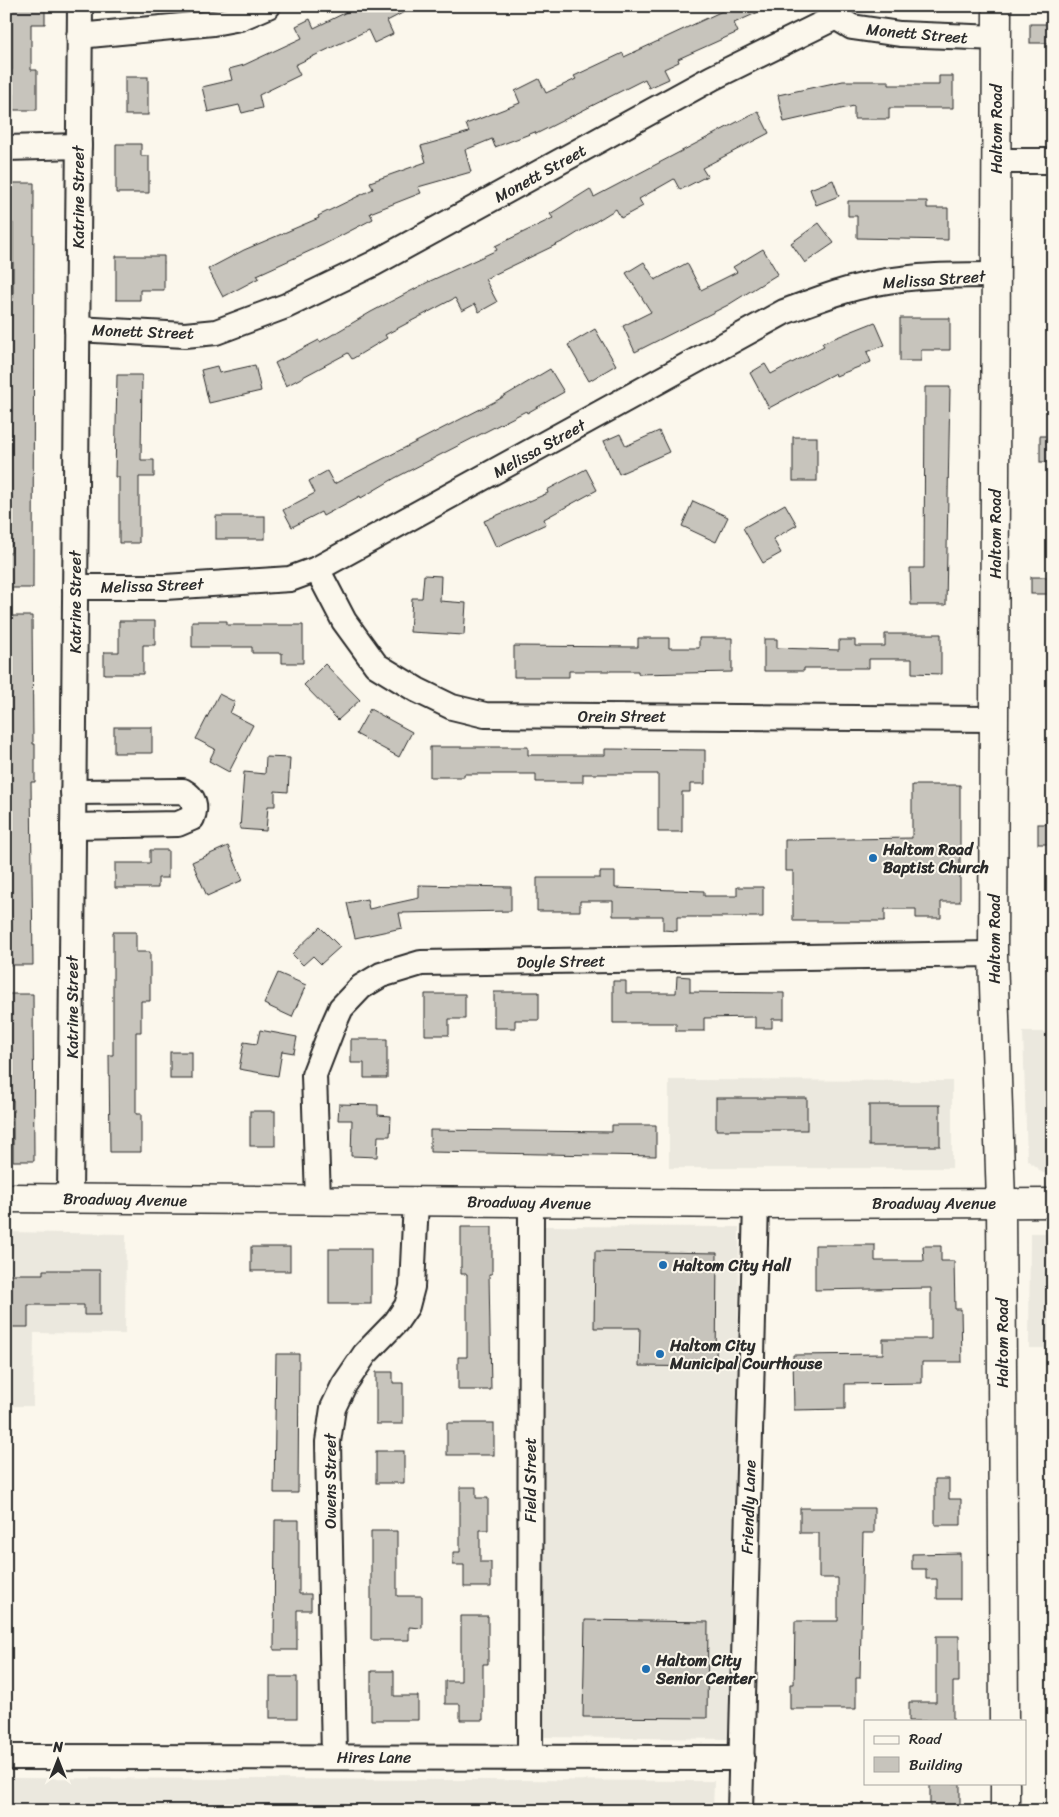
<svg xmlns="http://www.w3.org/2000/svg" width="1059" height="1817" font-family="Sriracha,sans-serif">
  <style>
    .built { fill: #ebe8de }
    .building { fill: #c7c4bc; stroke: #2b2b2b }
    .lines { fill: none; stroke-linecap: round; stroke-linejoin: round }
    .minor-casing { stroke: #2b2b2b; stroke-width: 28 }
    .major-casing { stroke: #2b2b2b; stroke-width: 31 }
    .minor { stroke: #fbf7ec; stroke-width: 24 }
    .major { stroke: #fbf7ec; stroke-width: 28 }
    .poi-dot { fill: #1f6fb2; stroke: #fbf7ec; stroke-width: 2 }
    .labels { text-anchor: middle; stroke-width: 4; stroke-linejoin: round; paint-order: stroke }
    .street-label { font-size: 16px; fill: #2b2b2b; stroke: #fbf7ec }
    .poi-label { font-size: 16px; font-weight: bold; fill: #2b2b2b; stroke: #fbf7ec; text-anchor: start }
  </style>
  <rect width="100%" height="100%" fill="#fbf7ec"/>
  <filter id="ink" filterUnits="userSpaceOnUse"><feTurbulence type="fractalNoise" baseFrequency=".02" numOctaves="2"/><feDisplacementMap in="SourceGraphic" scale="10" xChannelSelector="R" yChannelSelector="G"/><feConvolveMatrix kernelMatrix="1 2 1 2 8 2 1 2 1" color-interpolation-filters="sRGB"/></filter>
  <g filter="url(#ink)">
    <g class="built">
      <polygon points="1023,1032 1053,1032 1053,1173 1043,1173 1027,1160"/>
      <polygon points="669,1080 952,1081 952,1168 669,1168"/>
      <polygon points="543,1226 739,1227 735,1739 539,1737"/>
      <polygon points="6,1232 126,1234 125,1334 34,1333 33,1406 6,1406"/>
      <polygon points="1030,1233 1053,1233 1053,1348 1029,1348"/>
      <polygon points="6,1778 714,1781 713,1811 6,1811"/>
    </g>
    <g class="building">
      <polygon points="359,6 416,6 387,21 393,34 374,43 368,30 295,65 300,75 259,95 262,108 242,113 239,105 208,112 202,87 232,80 229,69 244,65 302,38 296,26 310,19 314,28"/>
      <polygon points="733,6 772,6 734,23 738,32 678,59 679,62 664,69 669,79 649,88 645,79 536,134 535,132 495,147 492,139 465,150 471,172 418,187 421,193 370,213 373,219 323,245 257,275 259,278 223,297 208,269 244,250 319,218 318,216 373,189 370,182 426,162 421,146 469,132 466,124 520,103 515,91 539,79 546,93 576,79 574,76 623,53 624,57"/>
      <polygon points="12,8 45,8 45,24 31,24 31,70 37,70 37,110 13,110 13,94 6,94 6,70 12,70"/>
      <rect x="1030" y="24" width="23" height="19"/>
      <polygon points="939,76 953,76 953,108 889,108 889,119 854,119 854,106 784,122 778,95 843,81 889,81 889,85 939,85"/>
      <rect x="125" y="77" width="23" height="38"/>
      <polygon points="758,111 769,133 702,168 707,176 680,190 674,179 639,199 643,206 621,218 616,209 566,240 485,279 497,302 479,312 475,304 462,311 455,298 385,335 387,338 352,359 348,353 286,386 275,363 319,340 320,342 371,312 428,282 497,250 495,246 553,218 550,214 590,189 594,197"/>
      <polygon points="116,144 141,144 141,156 149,156 149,193 116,193"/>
      <polygon points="833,180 839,196 816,205 810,189"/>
      <polygon points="10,183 34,183 33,588 6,588 6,553 11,553 11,387 6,387 6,298 13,298 13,223 10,223"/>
      <polygon points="848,201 927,201 927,208 948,208 948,240 857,238 857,216 848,216"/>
      <polygon points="819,223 834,243 805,263 791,243"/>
      <polygon points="763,249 778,274 728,305 635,352 623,326 651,312 626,273 644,262 655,280 687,263 701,290 737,272 733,267"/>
      <polygon points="116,256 164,256 164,290 140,290 140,300 116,300"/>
      <polygon points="900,318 950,318 950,350 921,350 921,361 900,361"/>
      <polygon points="875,322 885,345 867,352 871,362 836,376 835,373 769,408 750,373 765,364 771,374 824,346 822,343"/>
      <polygon points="595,329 616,365 589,381 568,345"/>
      <polygon points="255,365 261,391 209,403 201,370 217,366 219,373"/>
      <polygon points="550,369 564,392 527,413 526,411 395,478 361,498 360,496 323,516 321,512 292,527 283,510 315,493 309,481 327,471 334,484 496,401"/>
      <polygon points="117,375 142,375 141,460 154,460 154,477 139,477 139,543 119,543 119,477 115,477"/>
      <polygon points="925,387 950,387 946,605 911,605 910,568 924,568"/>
      <polygon points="659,431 669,452 619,474 604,441 620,434 626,446"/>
      <rect x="1040" y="436" width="13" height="26"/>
      <rect x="793" y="437" width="24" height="44"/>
      <polygon points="586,469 597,490 544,519 546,524 496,547 484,521 548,493 547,490"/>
      <polygon points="693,501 728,517 716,542 682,526"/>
      <polygon points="785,504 797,525 773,539 781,553 763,563 743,528"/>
      <rect x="216" y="516" width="49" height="23"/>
      <polygon points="424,575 441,576 440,601 466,603 464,635 410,632 412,598 422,598"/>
      <rect x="1031" y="577" width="22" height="17"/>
      <polygon points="6,616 32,616 33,744 35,744 35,782 31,782 33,965 8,965 6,802 10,802 10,769 6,679 9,679 9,639 6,639"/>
      <polygon points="119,621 155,621 155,645 143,645 143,674 104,674 104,652 119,652"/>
      <polygon points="192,621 227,621 227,625 303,625 303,663 282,663 282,653 252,653 252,647 192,647"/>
      <polygon points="885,634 941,634 941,674 912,673 912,659 869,659 869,668 804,668 804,671 764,671 764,639 777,639 777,648 839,650 839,640 855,640 855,646 885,646"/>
      <polygon points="638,638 669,638 669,648 699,648 699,638 732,638 732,672 638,674 638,671 569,671 569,677 514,677 514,646 638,647"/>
      <polygon points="325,664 360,700 338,720 304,685"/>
      <polygon points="219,694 235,702 230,713 253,725 229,772 209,761 215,749 196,739"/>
      <polygon points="370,709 412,732 399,757 356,734"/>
      <rect x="114" y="727" width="38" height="26"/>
      <polygon points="430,747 528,747 528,755 605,755 605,749 705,750 705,784 690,784 690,792 682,792 682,832 658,832 658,774 583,774 583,782 536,782 536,774 464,774 464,777 430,777"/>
      <polygon points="266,757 290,758 288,792 275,791 275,806 268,806 266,831 240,829 244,772 265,774"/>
      <polygon points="912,785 960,785 960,902 941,902 941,918 916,918 916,909 885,909 885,921 793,921 793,871 785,871 785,840 912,838"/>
      <rect x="1038" y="824" width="15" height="20"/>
      <polygon points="228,846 243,880 207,896 192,862"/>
      <polygon points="150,850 168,850 168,878 158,878 158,888 115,888 115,863 150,863"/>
      <polygon points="600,872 615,872 615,888 704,891 704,896 737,896 737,887 763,887 763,917 677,917 677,931 663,930 663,916 613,916 613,901 580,901 580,911 537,911 537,878 600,878"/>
      <polygon points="419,885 511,887 511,911 399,913 402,928 355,938 347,903 367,899 369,909 419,898"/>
      <polygon points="320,927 340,947 321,964 313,956 303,965 292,954"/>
      <polygon points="113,932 136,932 136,952 150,952 150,1001 141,1001 141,1032 136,1032 136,1114 141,1114 141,1152 110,1152 109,1055 113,1055"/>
      <polygon points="278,973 306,985 292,1017 264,1004"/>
      <polygon points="677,976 690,977 690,992 784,993 784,1019 772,1019 772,1028 755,1028 755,1017 704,1018 704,1031 676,1031 676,1023 613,1023 613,981 626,981 626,993 676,993"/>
      <polygon points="494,992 539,992 539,1020 515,1020 515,1028 494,1028"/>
      <polygon points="6,994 33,994 34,1161 13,1161 13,1100 10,1100 10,1039 9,1015 6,1015"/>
      <polygon points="425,994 465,994 465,1019 449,1019 449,1035 425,1035"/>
      <polygon points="260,1030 297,1037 294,1053 282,1051 278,1076 239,1069 244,1042 257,1044"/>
      <polygon points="351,1039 387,1039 387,1078 364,1078 364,1063 351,1063"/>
      <rect x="170" y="1052" width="22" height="27"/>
      <rect x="716" y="1098" width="91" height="32"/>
      <polygon points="339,1104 378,1105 378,1115 391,1116 390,1136 378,1136 377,1157 351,1156 352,1120 338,1120"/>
      <rect x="869" y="1105" width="71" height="41"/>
      <rect x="250" y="1111" width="25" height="35"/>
      <polygon points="612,1125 656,1125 656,1156 430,1152 430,1130 612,1132"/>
      <polygon points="461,1227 492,1227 492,1274 489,1274 491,1390 458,1390 458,1357 467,1357 467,1274 461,1274"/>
      <polygon points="815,1245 875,1245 875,1261 924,1261 923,1246 941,1246 941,1261 954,1261 955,1309 961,1309 962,1362 922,1362 922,1383 845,1384 845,1409 794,1410 793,1355 883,1354 883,1339 931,1339 931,1288 815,1290"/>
      <rect x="251" y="1247" width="39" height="24"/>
      <rect x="329" y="1249" width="42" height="55"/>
      <polygon points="595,1251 717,1253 716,1367 639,1366 640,1328 594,1328"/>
      <polygon points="43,1270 100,1270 100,1315 84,1315 84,1305 28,1305 28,1327 6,1327 6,1274 43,1274"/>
      <polygon points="276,1354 299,1354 298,1493 274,1493"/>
      <polygon points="376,1372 393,1372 393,1383 403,1383 403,1424 376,1424"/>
      <rect x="447" y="1423" width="47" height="32"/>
      <rect x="376" y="1451" width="28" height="32"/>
      <polygon points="935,1479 949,1479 949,1499 961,1499 961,1525 935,1525"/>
      <polygon points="460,1487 476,1487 476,1498 488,1498 488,1530 480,1530 480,1562 491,1562 491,1587 464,1587 464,1565 453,1565 453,1552 460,1552"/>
      <polygon points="800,1508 874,1508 874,1533 863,1533 860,1678 856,1678 856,1709 790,1709 790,1684 794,1684 795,1621 838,1621 838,1578 819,1578 819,1533 800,1533"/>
      <polygon points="275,1520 299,1520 299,1594 311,1594 311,1610 297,1610 297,1650 274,1650"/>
      <polygon points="371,1531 397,1531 397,1596 422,1596 422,1628 409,1627 409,1640 371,1640"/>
      <polygon points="960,1553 960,1599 937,1599 937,1579 926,1579 926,1569 912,1569 912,1554"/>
      <polygon points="461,1616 488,1616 488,1664 483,1664 483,1720 460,1720 460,1704 445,1704 445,1681 461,1681"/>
      <polygon points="585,1620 708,1622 707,1718 583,1717"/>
      <polygon points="936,1636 959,1636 959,1682 953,1682 953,1721 909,1721 909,1702 936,1702"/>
      <polygon points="371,1671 394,1671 394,1696 418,1696 418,1720 371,1720"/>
      <rect x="270" y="1677" width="27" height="41"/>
      <rect x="930" y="1783" width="30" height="28"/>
    </g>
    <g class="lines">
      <defs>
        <g id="minor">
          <polyline points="832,6 842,21 852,27 900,34 997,38"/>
          <polyline points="79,36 213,23 240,18 268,6"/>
          <polyline points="6,148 79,146"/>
          <polyline points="996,161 1053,161"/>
          <polyline points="77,329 185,335 216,332 286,306 373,264 712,78 838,16"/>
          <polyline points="317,569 344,621 376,665 417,690 452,707 485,715 994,719"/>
          <path d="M 75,587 L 165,587 L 290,579 L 317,569 L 784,312 C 814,301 844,289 876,283 C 915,275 956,275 996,275"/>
          <path d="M 73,826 L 178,824 L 192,818 C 197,806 194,797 183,791 L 73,792"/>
          <polyline points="70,1198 80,6"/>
          <polyline points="318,1200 314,1075 333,1026 341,1008 361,987 381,975 421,963 993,954"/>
          <polyline points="6,1757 742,1758"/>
          <polyline points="334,1757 328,1442 333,1408 344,1385 365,1354 396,1322 407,1306 412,1287 416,1201"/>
          <polyline points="530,1757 531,1202"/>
          <polyline points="740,1811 756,1204"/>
        </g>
        <g id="major">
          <polyline points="997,6 993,954 1001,1202 1004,1721"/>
          <polyline points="6,1198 756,1204 1053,1203"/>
          <polyline points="1005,1783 1005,1811"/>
        </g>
      </defs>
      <use href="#minor" class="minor-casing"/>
      <use href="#major" class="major-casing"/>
      <use href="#minor" class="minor"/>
      <use href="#major" class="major"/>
    </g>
  </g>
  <g class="poi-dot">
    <circle cx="873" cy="858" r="5"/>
    <circle cx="663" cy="1265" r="5"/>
    <circle cx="660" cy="1354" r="5"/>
    <circle cx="646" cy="1669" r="5"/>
  </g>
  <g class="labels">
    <g class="street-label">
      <text transform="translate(917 33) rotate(5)" y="6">Monett Street</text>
      <text transform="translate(996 129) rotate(-90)" y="6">Haltom Road</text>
      <text transform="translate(540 173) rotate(-29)" y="6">Monett Street</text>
      <text transform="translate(78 197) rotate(-90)" y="6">Katrine Street</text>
      <text transform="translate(934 279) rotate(-4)" y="6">Melissa Street</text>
      <text transform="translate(143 331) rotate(2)" y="6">Monett Street</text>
      <text transform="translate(539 448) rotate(-29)" y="6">Melissa Street</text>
      <text transform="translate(995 534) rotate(-90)" y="6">Haltom Road</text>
      <text transform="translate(152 585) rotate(-2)" y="6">Melissa Street</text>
      <text transform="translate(75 602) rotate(-90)" y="6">Katrine Street</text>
      <text x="622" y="722">Orein Street</text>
      <text transform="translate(994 939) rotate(-90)" y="6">Haltom Road</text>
      <text transform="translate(561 961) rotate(-1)" y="6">Doyle Street</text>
      <text transform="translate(72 1007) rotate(-90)" y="6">Katrine Street</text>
      <text transform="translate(125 1199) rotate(1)" y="6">Broadway Avenue</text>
      <text transform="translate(529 1202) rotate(1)" y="6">Broadway Avenue</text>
      <text x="934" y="1209">Broadway Avenue</text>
      <text transform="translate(1002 1343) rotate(-90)" y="6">Haltom Road</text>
      <text transform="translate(530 1480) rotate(-90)" y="6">Field Street</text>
      <text transform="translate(330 1481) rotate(-90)" y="6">Owens Street</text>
      <text transform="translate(748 1507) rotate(-88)" y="6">Friendly Lane</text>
      <text x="374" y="1763">Hires Lane</text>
    </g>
    <g class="poi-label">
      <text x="883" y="855">Haltom Road<tspan x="883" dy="18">Baptist Church</tspan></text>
      <text x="673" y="1271">Haltom City Hall</text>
      <text x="670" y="1351">Haltom City<tspan x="670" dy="18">Municipal Courthouse</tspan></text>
      <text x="656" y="1666">Haltom City<tspan x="656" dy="18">Senior Center</tspan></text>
    </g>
  </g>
  <rect width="1059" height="1817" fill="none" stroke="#fbf7ec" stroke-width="25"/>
  <rect x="12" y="12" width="1034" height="1792" fill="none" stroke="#2b2b2b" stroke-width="2" filter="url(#ink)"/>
  <rect x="864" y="1720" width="162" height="65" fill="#fbf7ec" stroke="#a8a59f"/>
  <rect x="874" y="1736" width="25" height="8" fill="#fbf7ec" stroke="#a8a59f"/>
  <text x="909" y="1744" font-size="15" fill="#2b2b2b">Road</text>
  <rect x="874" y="1757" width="25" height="15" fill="#c7c4bc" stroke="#a8a59f"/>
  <text x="909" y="1770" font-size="15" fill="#2b2b2b">Building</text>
  <g transform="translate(58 1760)" stroke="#fbf7ec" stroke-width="4" paint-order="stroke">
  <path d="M0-4L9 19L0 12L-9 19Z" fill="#2b2b2b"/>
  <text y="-8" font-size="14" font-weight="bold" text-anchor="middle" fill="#2b2b2b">N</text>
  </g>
</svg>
